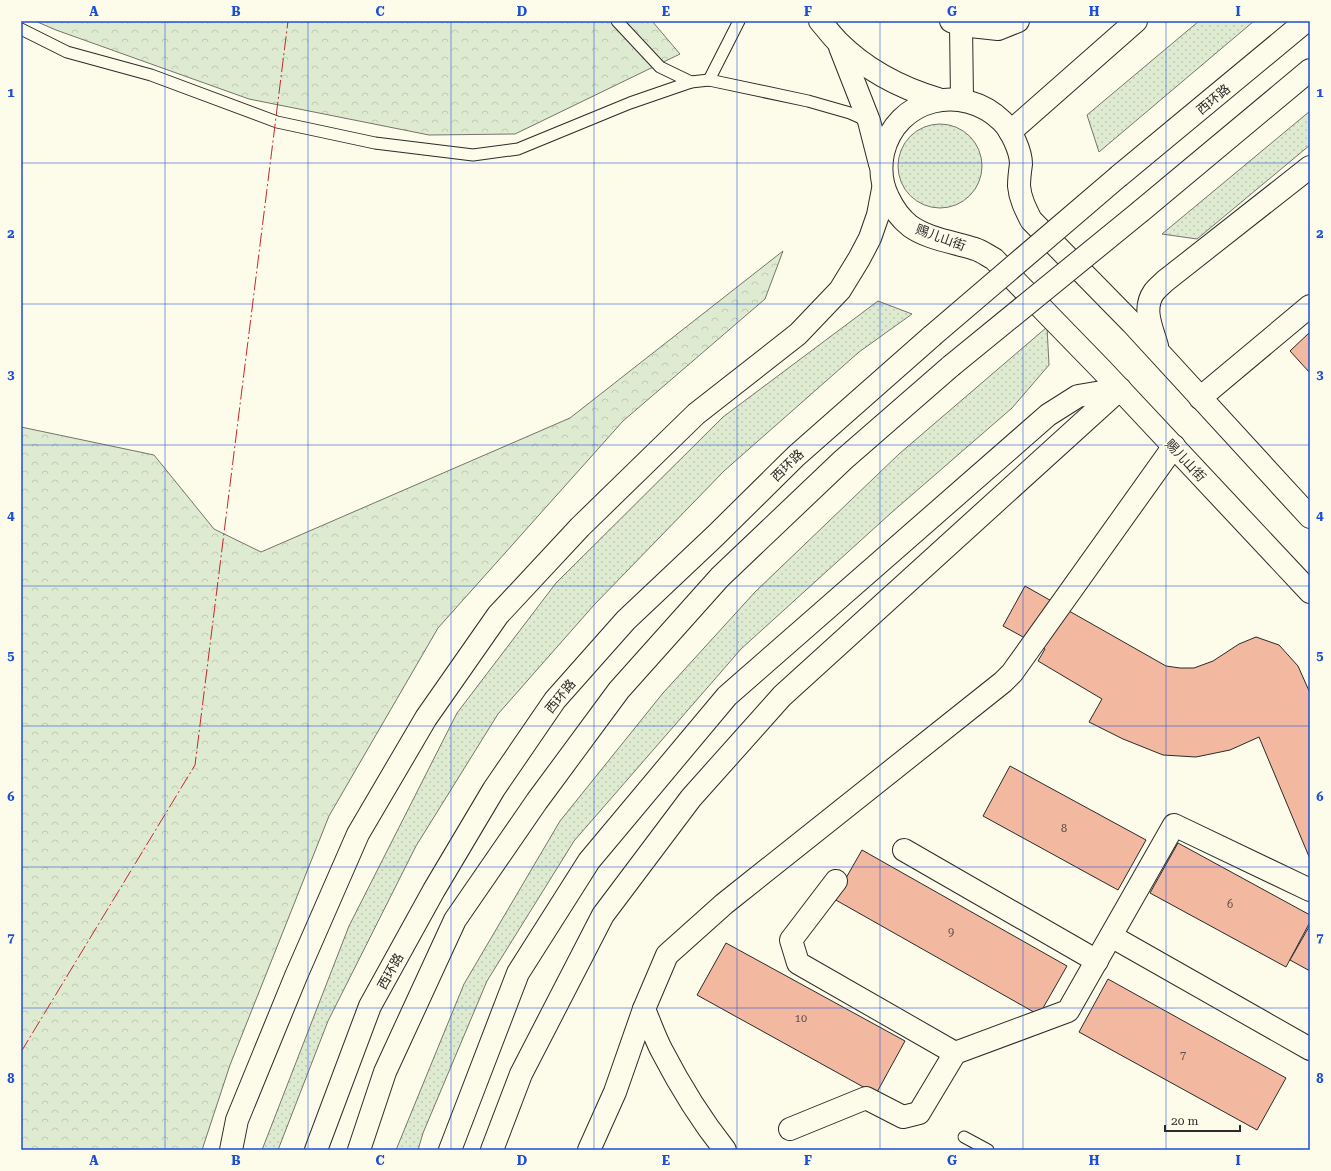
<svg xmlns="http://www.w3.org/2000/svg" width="1331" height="1171" font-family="'Roboto Serif','Noto Sans SC',serif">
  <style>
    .grass { fill: url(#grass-dots); stroke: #74746e }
    .forest { fill: url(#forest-crowns); stroke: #74746e }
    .building { fill: #f2b8a0; stroke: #2b2b2b }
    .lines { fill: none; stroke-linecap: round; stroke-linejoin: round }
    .service-casing { stroke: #2b2b2b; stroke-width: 13 }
    .minor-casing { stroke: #2b2b2b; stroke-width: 24 }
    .tertiary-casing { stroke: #2b2b2b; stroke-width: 24 }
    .secondary-casing { stroke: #2b2b2b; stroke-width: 24 }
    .trunk-casing { stroke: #2b2b2b; stroke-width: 24 }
    .service { stroke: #fdfbea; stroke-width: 11 }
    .minor { stroke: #fdfbea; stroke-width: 22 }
    .tertiary { stroke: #fdfbea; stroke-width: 22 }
    .secondary { stroke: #fdfbea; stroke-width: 22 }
    .trunk { stroke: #fdfbea; stroke-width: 22 }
    .trunk-bridge-casing { stroke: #2b2b2b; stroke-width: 24; stroke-linecap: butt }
    .trunk-bridge { stroke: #fdfbea; stroke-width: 22 }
    .power { stroke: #c62828; stroke-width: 1; stroke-dasharray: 14 3 2 3; stroke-linecap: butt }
    .grid { fill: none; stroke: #1d4ed8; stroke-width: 1; stroke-opacity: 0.55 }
    .labels { text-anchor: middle; stroke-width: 3; stroke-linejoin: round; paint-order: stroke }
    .number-label { font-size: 11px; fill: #5d4e48 }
    .street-label { font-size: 13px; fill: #2b2b2b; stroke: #fdfbea }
    .neatline { fill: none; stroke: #1d4ed8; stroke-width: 1.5 }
    .grid-label { font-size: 13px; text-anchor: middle; font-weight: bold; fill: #1d4ed8 }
  </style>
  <defs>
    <pattern id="grass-dots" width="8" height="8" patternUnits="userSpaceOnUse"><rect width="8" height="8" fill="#deebd1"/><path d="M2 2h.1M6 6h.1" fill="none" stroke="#bfcab4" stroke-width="1.8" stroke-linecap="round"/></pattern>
    <pattern id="forest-crowns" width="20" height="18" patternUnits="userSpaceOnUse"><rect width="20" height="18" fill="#deebd1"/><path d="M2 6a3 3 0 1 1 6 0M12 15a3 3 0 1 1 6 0" fill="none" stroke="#bfcab4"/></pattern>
  </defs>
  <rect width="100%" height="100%" fill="#fdfbea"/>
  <g class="grass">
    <polygon points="1199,21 1254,21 1099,152 1087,115"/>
    <polygon points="1310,111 1310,145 1197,239 1162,234"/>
    <circle cx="940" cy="166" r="42"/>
    <polygon points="878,301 912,314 859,352 724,471 594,605 498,714 416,846 328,1021 278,1150 262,1150 349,926 457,713 556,583 723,417"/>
    <polygon points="1047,327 1049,365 1012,408 891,513 741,649 574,841 487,981 423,1133 418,1150 396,1150 464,984 560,821 663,693 755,592 899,454"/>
  </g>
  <g class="forest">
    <polygon points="35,21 652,21 680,54 515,134 429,135 249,99 56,30"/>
    <polygon points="783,251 765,299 623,421 438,628 329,816 230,1065 202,1150 21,1150 21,427 154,455 214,529 261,552 570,418"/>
  </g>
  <g class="building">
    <polygon points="1310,332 1310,373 1290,351"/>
    <polygon points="1025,586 1166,666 1180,668 1194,668 1213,661 1239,644 1256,637 1279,645 1298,666 1310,693 1310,859 1259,737 1230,750 1196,757 1163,755 1123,739 1089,722 1102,699 1038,661 1045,649 1003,626"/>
    <polygon points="1010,766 1146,840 1118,890 983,816"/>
    <polygon points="1178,843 1310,915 1310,922 1286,967 1150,893"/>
    <polygon points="862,850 1067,966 1039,1015 834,899"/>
    <polygon points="1310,925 1310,971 1290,960"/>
    <polygon points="726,943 905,1041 876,1094 697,995"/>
    <polygon points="1108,979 1286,1078 1257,1130 1079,1032"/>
  </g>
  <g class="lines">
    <defs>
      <g id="service">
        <polyline points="617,21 660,67 691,82"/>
        <polyline points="21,29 67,52 151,75 277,122 375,143 473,155 518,149 630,103 691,82 709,80 808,101 850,113 868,121"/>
        <polyline points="709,80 739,21"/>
        <polyline points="964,1137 988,1150"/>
      </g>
      <g id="minor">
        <polyline points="1200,398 1310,306"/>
        <polyline points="904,850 1097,961"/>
        <polyline points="836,881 791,940 798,963 955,1053"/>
        <polyline points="1111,936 1310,1049"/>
        <path d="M 644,1009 C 650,1023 655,1038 662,1051 C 679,1084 702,1121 725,1150"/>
        <polyline points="790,1129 866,1098 903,1117 919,1113 955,1053 1068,1011 1174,825 1310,890"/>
        <polyline points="589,1150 615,1092 644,1009 667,955 724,904 1003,682 1012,673 1174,446"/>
      </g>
      <g id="tertiary">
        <polyline points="951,21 961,25 998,29 1018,21"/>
        <polyline points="961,25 962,99"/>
        <polyline points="492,1150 521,1074 603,915 691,798 782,696 1120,389"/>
      </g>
      <g id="secondary">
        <path d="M 820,21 C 826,28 832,36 838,42 C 866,70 901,88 938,99"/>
        <polyline points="840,47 869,121 880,164"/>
        <polyline points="1010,132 1136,21"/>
        <path d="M 1157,346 C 1152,328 1142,309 1154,292 C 1157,288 1162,284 1165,281 L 1310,167"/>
        <path d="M 1310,517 L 1132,323 L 1031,220 C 1025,208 1020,198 1019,186 C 1019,179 1020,171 1021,164 C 1021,151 1011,130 1002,121 C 962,82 896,98 883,153 C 880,168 881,183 888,197 C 893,208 900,218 910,226 C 928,239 954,242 975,249 C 982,251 988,256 994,259 L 1101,369 L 1310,592"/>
        <polyline points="231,1150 237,1120 296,976 358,834 426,718 498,615 580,527 696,414 798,334 840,290 859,259 870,238 878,215 883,189"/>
        <polyline points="450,1150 518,973 589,861 727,696 1048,415 1078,396 1120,389"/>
      </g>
      <g id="trunk">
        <polyline points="1119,176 1306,21"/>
        <polyline points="1141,211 1310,70"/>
        <polyline points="316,1150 370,1006 434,890 494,789 555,700 626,620 715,536 796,456 932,336"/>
        <polyline points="359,1150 385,1072 455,920 537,801 619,690 720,577 843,460 951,366"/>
      </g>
    </defs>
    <use href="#service" class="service-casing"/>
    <use href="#minor" class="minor-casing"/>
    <use href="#tertiary" class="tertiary-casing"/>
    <use href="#secondary" class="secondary-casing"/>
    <use href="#trunk" class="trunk-casing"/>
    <use href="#service" class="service"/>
    <use href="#minor" class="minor"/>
    <use href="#tertiary" class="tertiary"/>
    <use href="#secondary" class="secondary"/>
    <use href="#trunk" class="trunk"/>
    <defs>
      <g id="trunk-bridge">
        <polyline points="932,336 1119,176"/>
        <polyline points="951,366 1141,211"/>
      </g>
    </defs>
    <use href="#trunk-bridge" class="trunk-bridge-casing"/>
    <use href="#trunk-bridge" class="trunk-bridge"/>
    <polyline class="power" points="21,1052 195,765 288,21"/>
  </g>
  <path class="grid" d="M 165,21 L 165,1150M 308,21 L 308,1150M 451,21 L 451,1150M 594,21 L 594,1150M 737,21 L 737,1150M 880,21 L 880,1150M 1023,21 L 1023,1150M 1166,21 L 1166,1150M 21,163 L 1310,163M 21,304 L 1310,304M 21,445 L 1310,445M 21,586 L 1310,586M 21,726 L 1310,726M 21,867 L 1310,867M 21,1008 L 1310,1008"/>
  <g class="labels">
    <g class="number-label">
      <text x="1064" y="832">8</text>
      <text x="1230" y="908">6</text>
      <text x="951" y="936">9</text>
      <text x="801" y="1022">10</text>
      <text x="1183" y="1059">7</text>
    </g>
    <g class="street-label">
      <text transform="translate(1213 99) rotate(-40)" y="5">西环路</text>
      <text transform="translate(941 237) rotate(20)" y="5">赐儿山街</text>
      <text transform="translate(1186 460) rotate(47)" y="5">赐儿山街</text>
      <text transform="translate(787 465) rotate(-44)" y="5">西环路</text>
      <text transform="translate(560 696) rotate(-51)" y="5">西环路</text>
      <text transform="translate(390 971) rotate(-61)" y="5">西环路</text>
    </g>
  </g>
  <rect width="1331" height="1171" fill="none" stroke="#fdfbea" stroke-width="44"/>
  <path d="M1165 1125v6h75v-6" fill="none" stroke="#2b2b2b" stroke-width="2"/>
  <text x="1171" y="1125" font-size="12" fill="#2b2b2b" stroke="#fdfbea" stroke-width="3" paint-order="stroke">20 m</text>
  <rect x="22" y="22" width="1287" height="1127" class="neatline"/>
  <g class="grid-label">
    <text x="94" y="16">A</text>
    <text x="236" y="16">B</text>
    <text x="380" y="16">C</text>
    <text x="522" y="16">D</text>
    <text x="666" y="16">E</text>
    <text x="808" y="16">F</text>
    <text x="952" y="16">G</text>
    <text x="1094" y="16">H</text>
    <text x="1238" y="16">I</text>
    <text x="11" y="97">1</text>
    <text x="1320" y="97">1</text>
    <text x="11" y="238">2</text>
    <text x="1320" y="238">2</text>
    <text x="11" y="379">3</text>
    <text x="1320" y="379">3</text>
    <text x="11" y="520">4</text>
    <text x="1320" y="520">4</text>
    <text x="11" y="660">5</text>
    <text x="1320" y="660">5</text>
    <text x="11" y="801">6</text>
    <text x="1320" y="801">6</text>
    <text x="11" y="942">7</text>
    <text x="1320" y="942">7</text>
    <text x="11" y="1083">8</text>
    <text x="1320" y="1083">8</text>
    <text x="94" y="1165">A</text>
    <text x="236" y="1165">B</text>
    <text x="380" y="1165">C</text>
    <text x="522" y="1165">D</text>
    <text x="666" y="1165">E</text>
    <text x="808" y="1165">F</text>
    <text x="952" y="1165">G</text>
    <text x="1094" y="1165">H</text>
    <text x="1238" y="1165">I</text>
  </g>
</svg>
